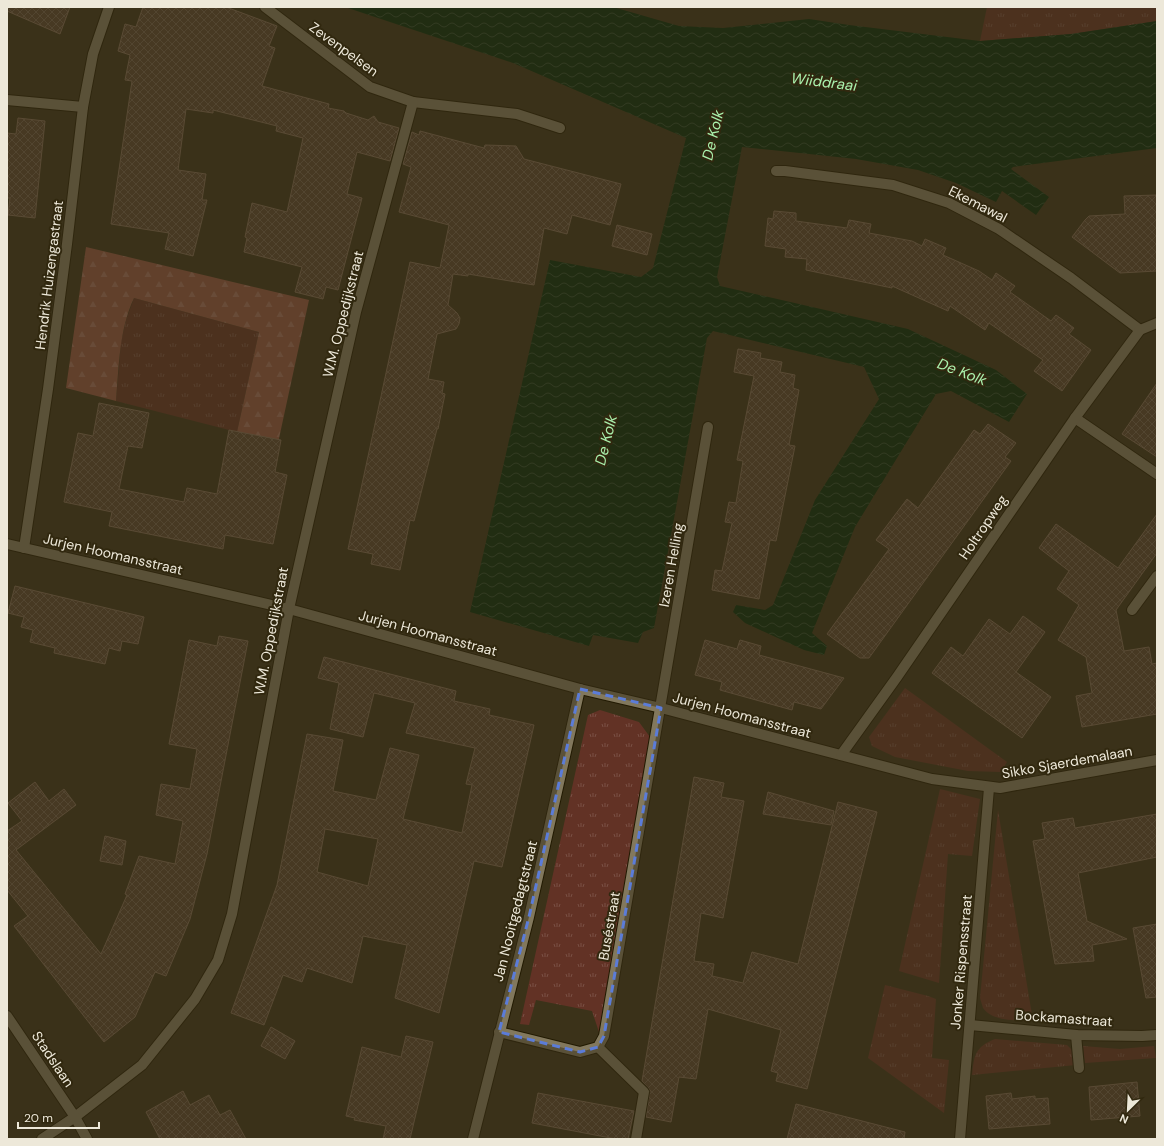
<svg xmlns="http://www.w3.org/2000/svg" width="1164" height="1146" font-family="'DM Sans',sans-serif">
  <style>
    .grass { fill: url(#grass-tufts) }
    .forest { fill: url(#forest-firs) }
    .water { fill: url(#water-waves) }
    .building { fill: url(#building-cross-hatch); stroke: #7e6854; fill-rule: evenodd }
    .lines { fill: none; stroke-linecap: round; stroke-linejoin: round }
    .lane-casing { stroke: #221a02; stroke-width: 12 }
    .street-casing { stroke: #221a02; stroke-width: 12 }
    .secondary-casing { stroke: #221a02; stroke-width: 12 }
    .lane { stroke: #82785d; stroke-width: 10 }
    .street { stroke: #82785d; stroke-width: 10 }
    .secondary { stroke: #82785d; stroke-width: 10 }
    .marked { fill: none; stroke: #5b7cd8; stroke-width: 3; stroke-dasharray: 8 5; stroke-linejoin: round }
    .labels { text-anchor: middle; stroke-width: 4; stroke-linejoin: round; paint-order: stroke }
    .street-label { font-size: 14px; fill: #ede8d9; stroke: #31280f }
    .water-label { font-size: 15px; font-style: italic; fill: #aaf1ad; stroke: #31280f }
  </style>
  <defs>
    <pattern id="grass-tufts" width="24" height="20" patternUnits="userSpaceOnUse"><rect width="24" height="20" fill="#623225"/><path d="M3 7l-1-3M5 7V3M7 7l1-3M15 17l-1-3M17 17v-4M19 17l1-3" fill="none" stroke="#795044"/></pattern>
    <pattern id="forest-firs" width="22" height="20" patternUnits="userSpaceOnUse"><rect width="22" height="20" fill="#905342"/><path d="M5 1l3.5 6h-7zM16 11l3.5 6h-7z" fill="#a06c5d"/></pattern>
    <pattern id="water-waves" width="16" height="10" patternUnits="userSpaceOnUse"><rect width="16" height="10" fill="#042809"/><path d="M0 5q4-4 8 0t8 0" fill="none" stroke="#29472c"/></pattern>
    <pattern id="building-cross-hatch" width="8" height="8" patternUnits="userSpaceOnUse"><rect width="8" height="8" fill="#584330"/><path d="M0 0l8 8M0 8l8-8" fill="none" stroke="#705e4d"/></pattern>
  </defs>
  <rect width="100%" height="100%" fill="#3b3219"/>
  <g class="grass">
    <polygon points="987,7 1157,7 1157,21 1071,34 980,41"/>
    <polygon points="134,298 259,332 237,432 116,401 121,342 126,320"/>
    <polygon points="905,688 1007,762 1001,772 968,771 895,757 872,746 869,737"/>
    <polygon points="600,710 639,722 650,737 599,1032 592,1011 536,1000 529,1025 520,1024 588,715"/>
    <polygon points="940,789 980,799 972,856 948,854 939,983 899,971"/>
    <path d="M 998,810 L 1033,1021 C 1017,1020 993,1022 983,1008 C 982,1005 981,1001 980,998 Z"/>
    <polygon points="885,985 928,996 936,999 932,1058 949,1060 944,1113 868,1058"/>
    <path d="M 995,1039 L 1067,1045 L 1072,1050 L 1076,1065 L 972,1075 C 974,1055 975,1047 995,1039 Z"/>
    <polygon points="1083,1046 1120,1049 1154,1046 1156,1058 1085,1063"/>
  </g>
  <path class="forest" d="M 86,247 L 309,300 L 278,443 L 237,432 L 259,332 L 134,298 C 119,330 119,366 116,401 L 66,388 Z"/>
  <polygon class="water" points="345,7 613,7 679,26 723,28 809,19 849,25 980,41 1071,34 1157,21 1157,148 1013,167 1011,169 1049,197 1036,215 1002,191 996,202 956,183 918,170 856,159 742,147 717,277 720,286 908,329 996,370 1027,394 1009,422 951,391 936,394 855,527 812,633 827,646 824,655 804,650 745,623 733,612 736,605 765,610 773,605 815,500 879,399 864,367 713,331 707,338 654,628 643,632 638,643 593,635 589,646 470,612 550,260 641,277 653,268 686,138 513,63"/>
  <g class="building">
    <polygon points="7,7 70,7 60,34 7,11"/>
    <polygon points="143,7 226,7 277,26 269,46 275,48 262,86 329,104 328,108 344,111 346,113 368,120 374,116 378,122 399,128 390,161 357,152 347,194 362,198 338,290 326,287 323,299 295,292 302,267 244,252 247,238 245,237 252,203 287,212 303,138 276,131 277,126 213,110 213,113 186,109 178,170 206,174 202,200 207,200 193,256 165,249 169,233 111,224 132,81 125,80 130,55 118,51 125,24 136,27"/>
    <polygon points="18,118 45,121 35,218 8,215 10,198 7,198 7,133 16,134"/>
    <polygon points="420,131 484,148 485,145 516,146 524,159 621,184 610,225 572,215 567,234 544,228 534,285 468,274 468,276 453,274 448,305 457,313 460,318 459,324 456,329 437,334 428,379 444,382 442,393 445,394 438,429 437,429 414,521 410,520 400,570 371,564 373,554 348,549 410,262 440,268 449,225 399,212 411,167 403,164 412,132 419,135"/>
    <polygon points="1157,195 1157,271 1120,273 1072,237 1085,220 1089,216 1125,214 1124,196"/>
    <polygon points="774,211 796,213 796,221 847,228 849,220 871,224 869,233 912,241 922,246 925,239 946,248 943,255 979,271 992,280 996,273 1015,286 1010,292 1051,321 1056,315 1074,328 1069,334 1091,350 1062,391 1034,371 1043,360 989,323 985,330 950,306 948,311 892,286 892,288 806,270 807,259 785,257 786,249 765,246 768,218 773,219"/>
    <polygon points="617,225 652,234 647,255 612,246"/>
    <polygon points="738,349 761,353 760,358 782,362 780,372 795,375 793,388 799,390 789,445 795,446 776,541 770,540 759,599 712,590 715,570 722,571 732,523 725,522 729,502 736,503 743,461 737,460 754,376 734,372"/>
    <polygon points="1157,383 1157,457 1122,434"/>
    <polygon points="99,403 149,413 142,448 128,446 119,489 184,502 187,488 217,494 229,430 281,440 275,472 287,475 273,544 225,535 223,549 109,526 112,512 64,502 78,433 93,436"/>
    <polygon points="988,424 1016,443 1005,457 1011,461 869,658 860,658 827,634 889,549 876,540 907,499 918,508 974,430 980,434"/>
    <polygon points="1157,514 1157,553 1116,610 1124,651 1149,647 1152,664 1157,663 1157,714 1082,727 1076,696 1092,693 1086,657 1058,640 1079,605 1057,589 1069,571 1039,548 1056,524 1118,568"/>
    <polygon points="15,586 144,617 138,644 122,641 120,651 109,648 105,664 54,653 55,648 30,642 33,630 21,627 24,617 8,613"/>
    <polygon points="1023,616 1045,632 1016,672 1051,697 1022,738 932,673 951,647 963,656 989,619 1010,634"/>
    <polygon points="219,636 248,641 207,854 190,919 166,976 155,972 135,1017 104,1042 14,926 28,916 7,890 7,831 22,821 8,803 35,782 49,801 64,789 76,805 16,850 101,954 127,895 125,894 139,856 175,864 183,821 156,815 161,784 190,789 197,749 169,744 186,656 189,640 217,646"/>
    <polygon points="705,640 737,649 740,640 761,646 759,655 844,678 821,709 794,702 792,710 720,690 722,682 695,675"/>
    <path d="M 324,657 L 456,691 L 454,701 L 490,709 L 489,715 L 534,725 L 502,867 L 474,861 L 439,1013 L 395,998 L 407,945 L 363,936 L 352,983 L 307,968 L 302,982 L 283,975 L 264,1025 L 231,1013 L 277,885 L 307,734 L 343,740 L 333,791 L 376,800 L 390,748 L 419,755 L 403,819 L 462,833 L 472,785 L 466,784 L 475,748 L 406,733 L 415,703 L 374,693 L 363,737 L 330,729 L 339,683 L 318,678 ZM 325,829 L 378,839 L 368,886 L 317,872 Z"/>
    <polygon points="694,777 724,783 721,797 744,801 723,918 701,913 694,961 714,964 712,976 743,983 752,952 798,964 838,802 877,812 807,1089 776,1081 778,1073 771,1071 781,1030 708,1009 696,1079 679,1077 671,1122 646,1117 650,1090 642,1081"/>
    <polygon points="768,792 834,811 831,825 763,814"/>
    <polygon points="1157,814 1157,857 1078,873 1087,921 1127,939 1092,945 1094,961 1055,964 1033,841 1045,839 1042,823 1073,818 1075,828"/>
    <polygon points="105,836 126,841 122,865 100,861"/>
    <polygon points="1157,924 1157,997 1146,998 1133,928"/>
    <polygon points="271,1027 295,1041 285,1059 261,1046"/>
    <polygon points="406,1036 433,1042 410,1139 383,1139 386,1126 354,1120 355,1118 346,1116 362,1047 401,1057"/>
    <polygon points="1137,1082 1140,1116 1091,1120 1089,1087"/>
    <polygon points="183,1091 190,1105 209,1095 220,1115 230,1110 246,1139 160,1139 146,1112"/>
    <polygon points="538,1093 634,1111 628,1139 616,1139 532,1123"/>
    <polygon points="1011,1093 1012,1099 1035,1096 1035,1099 1048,1098 1050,1124 989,1129 986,1096"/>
    <polygon points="796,1104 905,1132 904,1139 787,1139"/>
  </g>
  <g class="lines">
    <defs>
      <g id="lane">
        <polyline points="7,100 83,107"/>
        <polyline points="413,102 517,114 560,128"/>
        <polyline points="1075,418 1157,474"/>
        <polyline points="1132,610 1157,576"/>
        <polyline points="1076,1035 1079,1068"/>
        <polyline points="598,1047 644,1092 636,1139"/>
      </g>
      <g id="street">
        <polyline points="776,171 785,171 893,185 949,203 999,229 1071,278 1140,330"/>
        <polyline points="7,544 289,609 580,689 661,708 932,779 1000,788 1157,760"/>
        <polyline points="24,548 48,389 67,244 83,107 93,54 109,7"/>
        <polyline points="841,755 897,677 1075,418 1140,330 1157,323"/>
        <polyline points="970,1025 1076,1035 1142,1036 1157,1035"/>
        <polyline points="499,1032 580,1052 598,1047 604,1036 708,427"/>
        <polyline points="42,1139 75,1117 142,1065 195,999 218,960 232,914 289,609 356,312 413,102 370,87 265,7"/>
        <polyline points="473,1139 529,917 580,689"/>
        <polyline points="960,1139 989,788"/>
      </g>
      <polyline id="secondary" points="7,1016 75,1117 87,1139"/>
    </defs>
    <use href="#lane" class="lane-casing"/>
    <use href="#street" class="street-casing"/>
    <use href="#secondary" class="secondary-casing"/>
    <use href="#lane" class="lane"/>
    <use href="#street" class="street"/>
    <use href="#secondary" class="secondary"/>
  </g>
  <path d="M0 0H1164V1146H0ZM 580,689 L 661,708 L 604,1036 L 598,1047 L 580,1052 L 499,1032 L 529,917 Z" fill="#3b3219" fill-opacity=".55" fill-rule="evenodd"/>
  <path class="marked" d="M 580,689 L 661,708 L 604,1036 L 598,1047 L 580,1052 L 499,1032 L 529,917 Z"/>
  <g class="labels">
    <g class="street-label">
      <text transform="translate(344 49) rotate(36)" y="5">Zevenpelsen</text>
      <text transform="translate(978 204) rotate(27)" y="5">Ekemawal</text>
      <text transform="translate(49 275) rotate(-83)" y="5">Hendrik Huizengastraat</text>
      <text transform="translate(343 314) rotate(-76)" y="5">W.M. Oppedijkstraat</text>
      <text transform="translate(983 527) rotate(-56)" y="5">Holtropweg</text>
      <text transform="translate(113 554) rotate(13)" y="5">Jurjen Hoomansstraat</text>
      <text transform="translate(671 565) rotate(-80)" y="5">Izeren Helling</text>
      <text transform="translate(271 631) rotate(-79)" y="5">W.M. Oppedijkstraat</text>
      <text transform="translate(428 633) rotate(15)" y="5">Jurjen Hoomansstraat</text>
      <text transform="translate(742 715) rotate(15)" y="5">Jurjen Hoomansstraat</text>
      <text transform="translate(1067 762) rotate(-10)" y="5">Sikko Sjaerdemalaan</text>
      <text transform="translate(515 911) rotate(-76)" y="5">Jan Nooitgedagtstraat</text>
      <text transform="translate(609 926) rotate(-80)" y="5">Buséstraat</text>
      <text transform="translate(961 962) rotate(-85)" y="5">Jonker Rispensstraat</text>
      <text transform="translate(1064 1018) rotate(4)" y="5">Bockamastraat</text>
      <text transform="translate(53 1059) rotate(56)" y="5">Stadslaan</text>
    </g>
    <g class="water-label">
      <text transform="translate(824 82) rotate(7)" y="5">Wiiddraai</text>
      <text transform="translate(713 135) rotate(-77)" y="5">De Kolk</text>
      <text transform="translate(962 372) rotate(21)" y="5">De Kolk</text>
      <text transform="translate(606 440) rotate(-76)" y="5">De Kolk</text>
    </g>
  </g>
  <rect width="1164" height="1146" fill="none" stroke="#ede8d9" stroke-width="16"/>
  <g transform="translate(1128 1110) rotate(204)" stroke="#31280f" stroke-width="3" paint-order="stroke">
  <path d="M0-3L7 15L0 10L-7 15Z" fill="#ede8d9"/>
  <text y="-6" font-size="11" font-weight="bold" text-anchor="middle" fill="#ede8d9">N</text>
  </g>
  <path d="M18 1122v6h81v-6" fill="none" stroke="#ede8d9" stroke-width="2"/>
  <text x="24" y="1122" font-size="12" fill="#ede8d9" stroke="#31280f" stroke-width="3" paint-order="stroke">20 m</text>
</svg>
